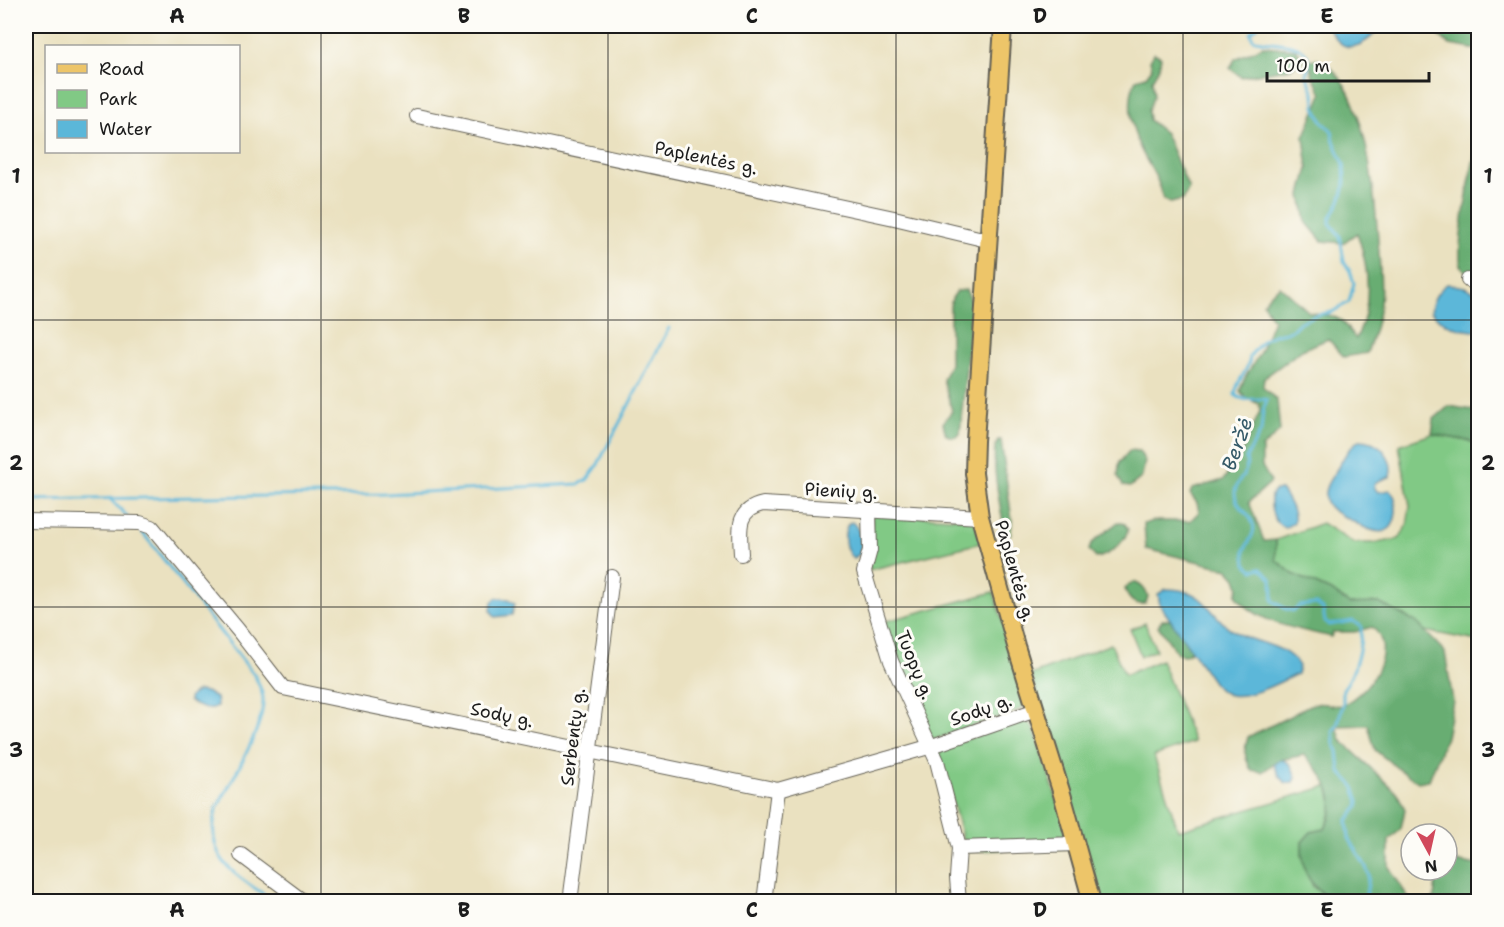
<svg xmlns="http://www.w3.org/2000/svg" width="1504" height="927" font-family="'Shantell Sans',sans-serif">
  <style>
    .green { fill: #81c985; stroke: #4e7250; stroke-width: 1.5 }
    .forest { fill: #68ad72; stroke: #426447; stroke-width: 1.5 }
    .water { fill: #5bb7d9; stroke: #3c6a7a; stroke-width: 1.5 }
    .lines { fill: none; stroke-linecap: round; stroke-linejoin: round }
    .stream { stroke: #5bb7d9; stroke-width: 3 }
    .minor-casing { stroke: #646155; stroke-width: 16 }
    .major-casing { stroke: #646155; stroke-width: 20 }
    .minor { stroke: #fff; stroke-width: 14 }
    .major { stroke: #edc569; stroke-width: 16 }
    .grid { fill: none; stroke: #1c1c1c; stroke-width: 1.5; stroke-opacity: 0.55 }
    .labels { text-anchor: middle; stroke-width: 6; stroke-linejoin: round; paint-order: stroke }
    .street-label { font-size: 18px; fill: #1c1c1c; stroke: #fdfcf7 }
    .water-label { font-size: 20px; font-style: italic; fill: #355a68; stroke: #fdfcf7 }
    .neatline { fill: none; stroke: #1c1c1c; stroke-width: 2 }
    .grid-label { font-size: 20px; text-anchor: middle; font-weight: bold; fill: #1c1c1c }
  </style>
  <rect width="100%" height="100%" fill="#fdfcf7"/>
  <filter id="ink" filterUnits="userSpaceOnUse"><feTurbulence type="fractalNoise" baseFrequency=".0167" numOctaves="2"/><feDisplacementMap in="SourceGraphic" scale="12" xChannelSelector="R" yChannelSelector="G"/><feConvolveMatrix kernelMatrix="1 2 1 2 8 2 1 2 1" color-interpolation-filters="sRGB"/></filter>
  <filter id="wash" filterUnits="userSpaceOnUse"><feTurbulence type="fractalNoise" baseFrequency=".008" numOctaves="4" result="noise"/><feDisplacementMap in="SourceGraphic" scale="24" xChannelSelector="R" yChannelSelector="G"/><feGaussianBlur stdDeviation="1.35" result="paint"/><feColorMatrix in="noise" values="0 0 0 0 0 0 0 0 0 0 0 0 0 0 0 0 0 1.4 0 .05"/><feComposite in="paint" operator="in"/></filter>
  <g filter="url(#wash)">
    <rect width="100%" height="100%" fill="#eae1c0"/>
    <g class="green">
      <polygon points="1432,434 1478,443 1478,641 1425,631 1416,622 1379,603 1349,604 1333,592 1293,574 1276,560 1276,540 1322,523 1353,543 1376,543 1399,539 1407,526 1410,506 1399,445"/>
      <polygon points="872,514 974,519 981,543 869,570"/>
      <polygon points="994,592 1027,701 1022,709 933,740 906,682 883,622"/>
      <polygon points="1145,623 1156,650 1141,656 1130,629"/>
      <polygon points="1111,644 1125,675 1161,660 1194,742 1154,756 1178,830 1328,786 1333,807 1325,829 1311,832 1302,842 1302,856 1313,887 1326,896 1326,901 1099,901 1031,675"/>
      <polygon points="1022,720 1029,723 1034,729 1073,848 968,851 962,837 938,749"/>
    </g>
    <g class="forest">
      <polygon points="1428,26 1478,26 1478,50 1450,45"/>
      <polygon points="1263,46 1295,49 1304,60 1291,68 1241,77 1230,68 1235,59"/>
      <path d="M 1154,53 L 1161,57 L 1159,68 L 1152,80 L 1154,95 L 1148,111 L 1149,120 L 1165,133 L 1189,189 L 1183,200 L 1170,203 L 1163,199 C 1159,175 1146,164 1138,143 C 1130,123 1127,98 1136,79 L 1146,76 L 1152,68 L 1150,60 Z"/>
      <path d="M 1316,59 C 1368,76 1376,207 1379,253 C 1380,270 1382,288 1380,304 C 1378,321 1373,337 1367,353 L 1344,357 L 1328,339 L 1302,350 L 1264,378 L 1263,387 L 1277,400 L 1280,431 L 1262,448 L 1262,466 L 1271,482 L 1249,502 L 1264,541 L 1276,540 L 1276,560 L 1293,574 L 1333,592 L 1349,604 L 1379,603 L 1416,622 L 1445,652 L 1453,701 L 1446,737 L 1429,780 L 1418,782 L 1397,768 L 1375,750 L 1368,725 L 1337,726 L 1341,740 L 1397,793 L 1405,809 L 1401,829 L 1389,840 L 1389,867 L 1409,899 L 1416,901 L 1326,901 L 1326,896 C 1304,880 1302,867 1302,842 L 1311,832 L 1325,829 C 1328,822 1333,813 1332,805 C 1332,785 1318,768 1304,755 L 1280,760 L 1262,772 L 1251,770 C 1245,758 1243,751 1248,737 C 1263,729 1279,722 1294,714 C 1299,711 1305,707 1310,705 C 1322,700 1333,708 1342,705 C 1368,694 1399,650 1372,627 L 1355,632 L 1333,632 L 1331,637 C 1299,629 1256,624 1236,595 L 1239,587 L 1236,578 L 1228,569 L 1146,549 L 1144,524 L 1153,521 L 1190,521 L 1199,512 L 1197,503 L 1190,494 L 1192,489 L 1223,480 L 1238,461 L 1260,411 L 1259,404 L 1246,398 L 1240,391 C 1243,377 1253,366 1260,352 C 1265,342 1268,331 1273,320 L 1263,303 L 1270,294 L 1280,286 L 1309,312 L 1332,316 L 1341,320 L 1356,339 C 1373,307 1369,267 1357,233 L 1343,243 L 1322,241 L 1306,222 L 1301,195 L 1308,168 L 1304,137 L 1322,94 L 1313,77 L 1309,60 Z"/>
      <path d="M 1478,141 L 1478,280 C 1472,276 1463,272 1461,265 C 1455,248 1473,161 1478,141 Z"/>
      <polygon points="966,290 972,302 960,434 953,437 946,435 943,423 952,411 943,379 950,364 950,306 952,298 957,291"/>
      <polygon points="1449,406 1478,411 1478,443 1432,434 1434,419"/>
      <path d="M 998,440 L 1001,440 L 1012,520 L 1011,534 L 1008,536 L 1005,533 C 1002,515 988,453 998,440 Z"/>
      <polygon points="1130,450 1139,451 1145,461 1142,477 1130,487 1123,486 1118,476 1119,463"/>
      <path d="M 1118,522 L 1125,524 L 1128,529 C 1126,542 1109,556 1096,558 L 1089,550 L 1091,544 Z"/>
      <path d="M 1134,582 C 1142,585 1145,589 1148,596 L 1146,603 C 1136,607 1128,600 1125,589 L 1129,584 Z"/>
      <polygon points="1162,620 1171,620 1190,648 1190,652 1185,655 1178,654 1158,626"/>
      <polygon points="1447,860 1478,865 1478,901 1428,901 1434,899 1437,870 1447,870"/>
    </g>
    <g class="water">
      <path d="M 1327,26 L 1380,26 C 1373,38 1353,55 1339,42 C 1334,38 1331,31 1327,26 Z"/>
      <path d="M 1447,284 L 1465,287 L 1478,294 L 1478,331 C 1460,331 1442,325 1431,311 C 1433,299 1437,291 1447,284 Z"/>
      <path d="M 1359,440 C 1379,439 1395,458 1390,477 L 1376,482 L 1374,485 L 1376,490 L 1379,492 L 1390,490 C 1396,495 1396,503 1396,511 C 1394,543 1369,531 1352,521 C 1342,515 1326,510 1325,498 C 1323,487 1332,477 1337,469 C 1344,457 1348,448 1359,440 Z"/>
      <path d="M 1275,490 L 1281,490 C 1287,497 1296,513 1294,522 L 1285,528 C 1272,522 1270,508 1271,495 Z"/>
      <path d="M 852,522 C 861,529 862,544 860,554 L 853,558 C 844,551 842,532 849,523 Z"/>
      <path d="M 1166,589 C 1210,588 1207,618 1239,634 C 1259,644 1287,645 1299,666 L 1297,674 C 1280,682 1250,699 1230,695 C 1225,694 1221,690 1217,688 L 1160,605 L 1158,594 Z"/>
      <polygon points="496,598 509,599 515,603 512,615 495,617 491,611 492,602"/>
      <path d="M 199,691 L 206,692 L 216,698 L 217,706 C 207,712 197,707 189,701 C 189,695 193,693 199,691 Z"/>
      <path d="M 1280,760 C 1291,760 1293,770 1296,778 L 1294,782 L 1286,783 L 1279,775 L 1274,765 Z"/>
    </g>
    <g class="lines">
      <g class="stream">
        <path d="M 1258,26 L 1251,33 L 1253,39 C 1272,46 1320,37 1306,74 L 1314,93 L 1315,107 L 1322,121 L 1332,131 L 1334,141 L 1344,164 L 1345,185 L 1340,201 L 1330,219 L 1330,223 L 1340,236 L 1344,262 L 1350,271 L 1354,283 L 1349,302 L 1332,312 L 1316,315 L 1300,322 L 1291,331 L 1276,334 L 1263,340 L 1250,356 C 1250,370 1236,380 1235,395 C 1246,404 1255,396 1267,400 L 1263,410 L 1261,431 L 1246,458 C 1250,477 1236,478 1235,492 C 1234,506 1249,511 1253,524 C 1256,534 1248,541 1245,550 C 1244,554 1246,560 1246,564 L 1253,570 L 1260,568 L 1272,579 L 1273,601 L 1286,609 L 1294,611 L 1299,606 L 1316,604 L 1323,609 L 1325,622 L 1329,625 L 1353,621 L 1361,626 C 1362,645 1355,675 1343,689 L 1343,704 L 1337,726 L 1333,731 L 1334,744 L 1338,751 L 1340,772 L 1353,785 L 1359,801 L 1358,807 L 1347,821 L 1349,838 L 1366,867 L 1369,876 L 1365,902"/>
        <polyline points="109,498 127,516"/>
        <polyline points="26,500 384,494 579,484 587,480 596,468 669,328"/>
        <path d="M 142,532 L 255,676 C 258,683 262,690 263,698 C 265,727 230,783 216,810 C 203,862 240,877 275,902"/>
      </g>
    </g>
  </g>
  <g filter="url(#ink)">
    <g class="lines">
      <defs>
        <g id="minor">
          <polyline points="417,116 894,218 987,240"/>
          <polyline points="1468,280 1478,285"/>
          <polyline points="869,510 870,550 864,572 891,661 937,761 959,848 957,878 959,902"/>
          <polyline points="26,521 140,523 152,527 238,630 283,688 778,790 932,746 1036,710"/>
          <path d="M 741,554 C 740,531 735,510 763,504 L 980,517"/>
          <polyline points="959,848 1076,844"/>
          <polyline points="241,855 304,902"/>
          <polyline points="570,902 612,577"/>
          <polyline points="764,902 778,790"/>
        </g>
        <polyline id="major" points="1003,26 975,441 974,473 980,517 1016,646 1062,794 1092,902"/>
      </defs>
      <use href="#minor" class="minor-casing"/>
      <use href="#major" class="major-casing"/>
      <use href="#minor" class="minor"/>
      <use href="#major" class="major"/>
    </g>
  </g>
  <path class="grid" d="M 321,26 L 321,902M 608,26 L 608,902M 896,26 L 896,902M 1183,26 L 1183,902M 26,320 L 1478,320M 26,607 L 1478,607"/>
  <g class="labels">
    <g class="street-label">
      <text transform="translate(706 158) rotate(12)" y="6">Paplentės g.</text>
      <text transform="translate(841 491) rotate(3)" y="6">Pienių g.</text>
      <text transform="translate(1015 571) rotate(74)" y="6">Paplentės g.</text>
      <text transform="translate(915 665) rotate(68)" y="6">Tuopų g.</text>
      <text transform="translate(981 710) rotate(-19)" y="6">Sodų g.</text>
      <text transform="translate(502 715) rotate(12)" y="6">Sodų g.</text>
      <text transform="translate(573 737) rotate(-83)" y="6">Serbentų g.</text>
    </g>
    <g class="water-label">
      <text transform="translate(1237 444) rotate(-70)" y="7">Beržė</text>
    </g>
  </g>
  <rect width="1504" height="927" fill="none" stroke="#fdfcf7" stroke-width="66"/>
  <rect x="45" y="45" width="195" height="108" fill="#fdfcf7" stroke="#a3a29f" stroke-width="1.5"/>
  <rect x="57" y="64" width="30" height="9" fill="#edc569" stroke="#a3a29f" stroke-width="1.5"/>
  <text x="99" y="75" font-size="18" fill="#1c1c1c">Road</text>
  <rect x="57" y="90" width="30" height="18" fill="#81c985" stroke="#a3a29f" stroke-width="1.5"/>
  <text x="99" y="105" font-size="18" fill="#1c1c1c">Park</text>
  <rect x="57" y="120" width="30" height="18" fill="#5bb7d9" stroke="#a3a29f" stroke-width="1.5"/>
  <text x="99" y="135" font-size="18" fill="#1c1c1c">Water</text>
  <g transform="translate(1429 852) rotate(172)"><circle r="28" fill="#fdfcf7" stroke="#a3a29f" stroke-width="1.5"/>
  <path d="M0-4.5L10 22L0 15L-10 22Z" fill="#d1495b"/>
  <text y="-9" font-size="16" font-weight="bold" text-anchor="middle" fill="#1c1c1c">N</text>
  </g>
  <path d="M1267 72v9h162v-9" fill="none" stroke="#1c1c1c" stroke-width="3"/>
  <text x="1276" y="72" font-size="18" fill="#1c1c1c" stroke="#fdfcf7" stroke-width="4.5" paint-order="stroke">100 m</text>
  <rect x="33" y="33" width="1438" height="861" class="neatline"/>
  <g class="grid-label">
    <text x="177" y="23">A</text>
    <text x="464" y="23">B</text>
    <text x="752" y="23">C</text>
    <text x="1040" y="23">D</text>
    <text x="1327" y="23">E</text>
    <text x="16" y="183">1</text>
    <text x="1488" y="183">1</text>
    <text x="16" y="470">2</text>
    <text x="1488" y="470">2</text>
    <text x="16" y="757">3</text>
    <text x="1488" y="757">3</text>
    <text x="177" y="917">A</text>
    <text x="464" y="917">B</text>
    <text x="752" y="917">C</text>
    <text x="1040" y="917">D</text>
    <text x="1327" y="917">E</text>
  </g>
</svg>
